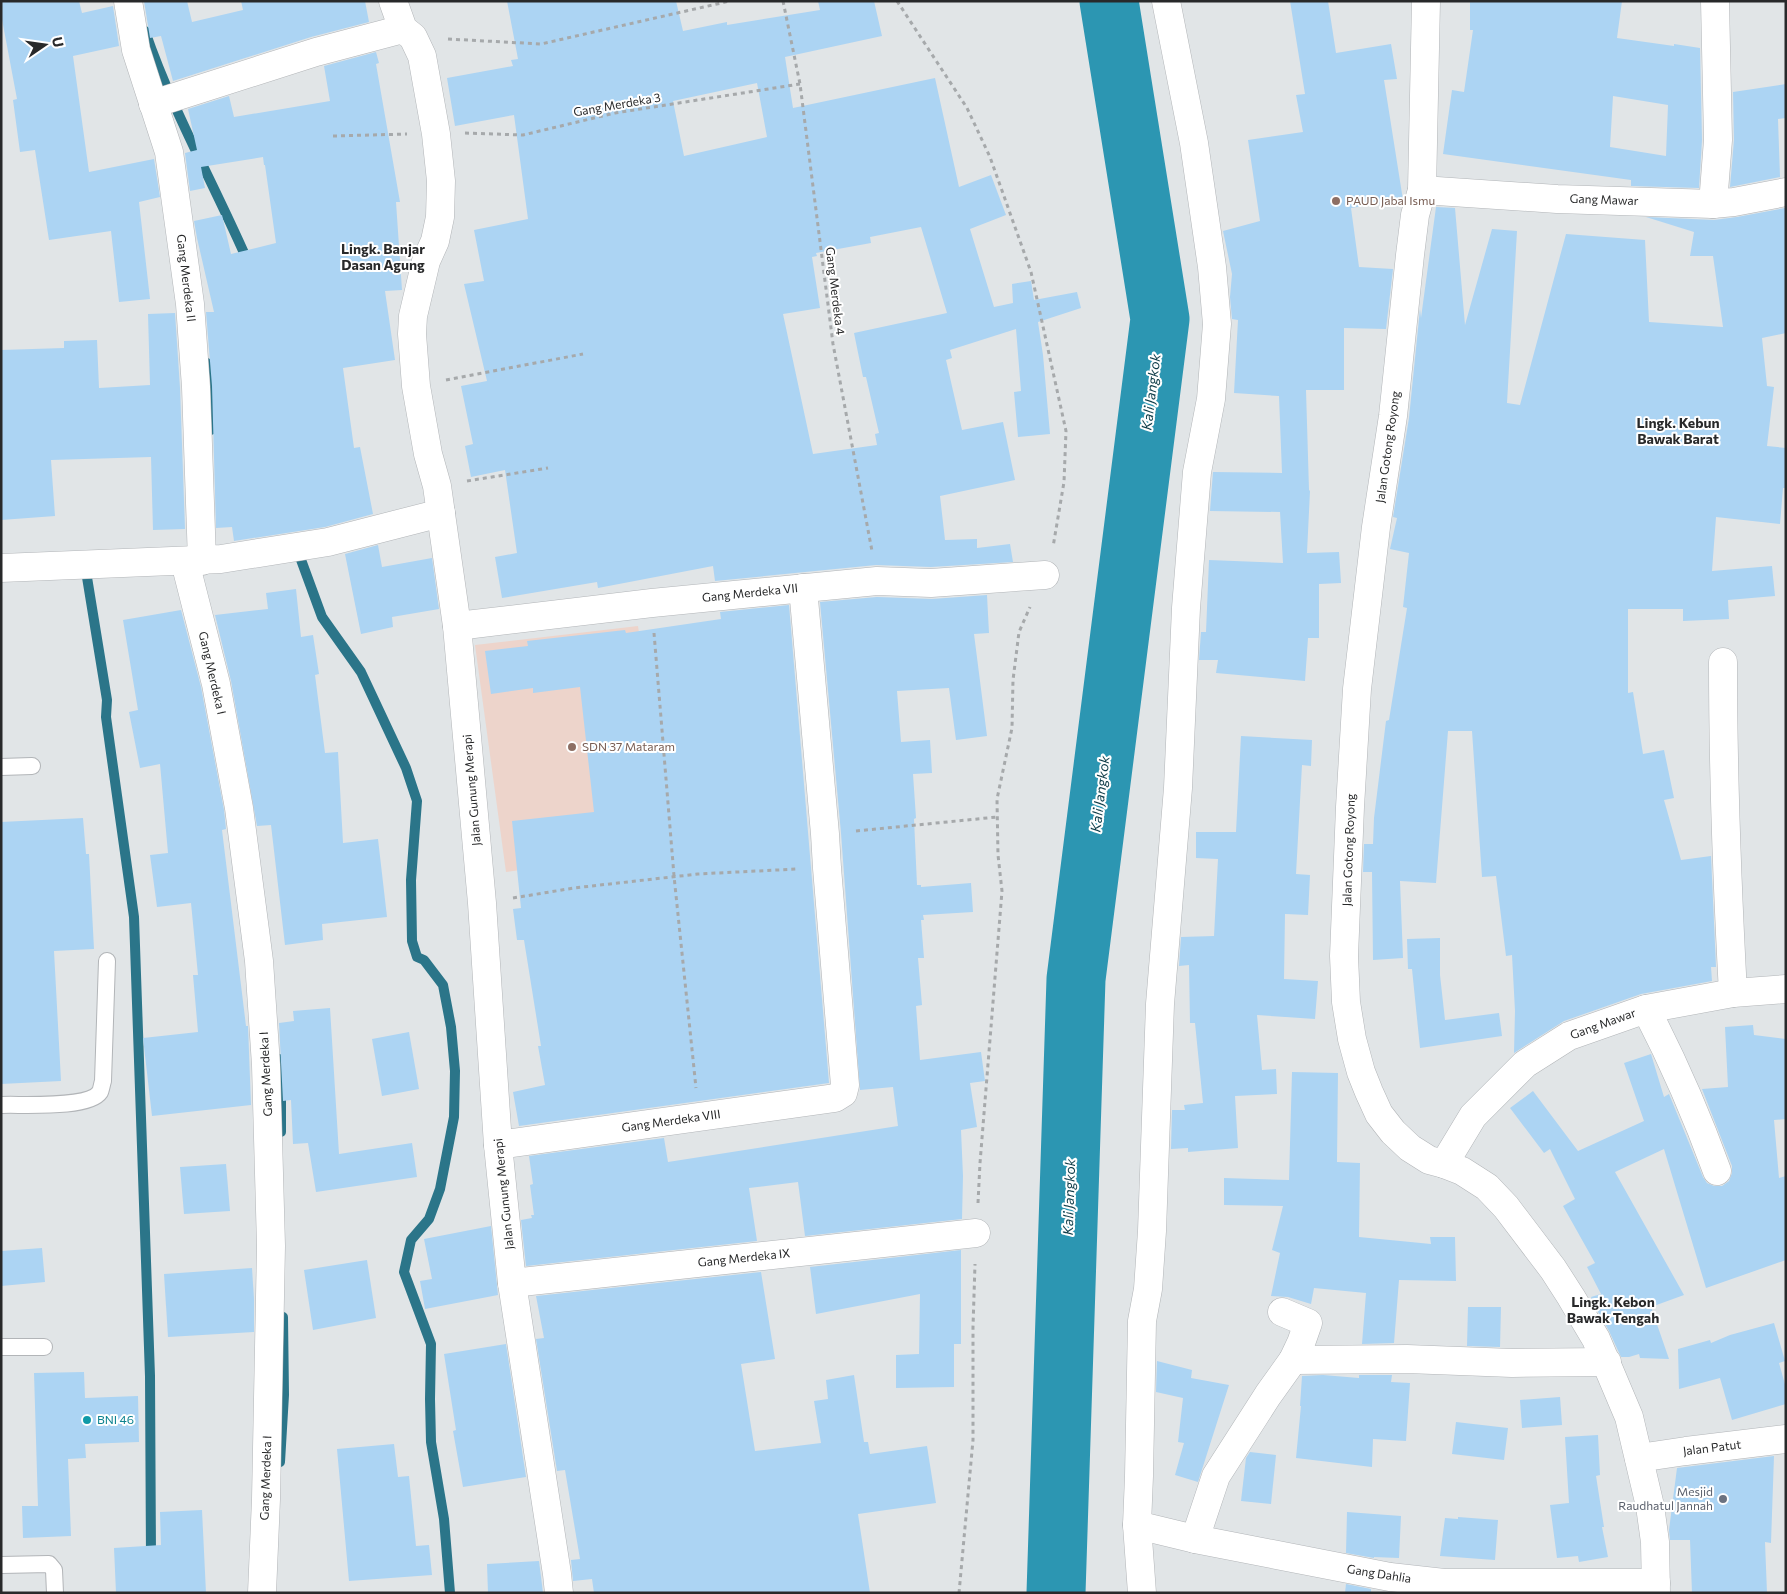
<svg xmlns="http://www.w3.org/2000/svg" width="1787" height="1594" font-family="Commissioner,sans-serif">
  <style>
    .education { fill: #edd4cb }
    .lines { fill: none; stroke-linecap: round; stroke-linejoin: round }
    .stream { stroke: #2b7589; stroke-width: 10 }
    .river { stroke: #2c96b2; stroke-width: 59 }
    .building { fill: #acd4f3; fill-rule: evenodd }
    .lane-casing { stroke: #b2b5b8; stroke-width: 18 }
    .street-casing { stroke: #b2b5b8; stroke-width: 29 }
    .path { stroke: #a6a9ab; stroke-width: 3; stroke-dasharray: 4 4; stroke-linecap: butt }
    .lane { stroke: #fff; stroke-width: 16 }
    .street { stroke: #fff; stroke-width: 28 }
    .education-dot { fill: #8d6e63; stroke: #fff; stroke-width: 2 }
    .culture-dot { fill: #0f9aa8; stroke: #fff; stroke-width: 2 }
    .worship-dot { fill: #6b7280; stroke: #fff; stroke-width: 2 }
    .labels { text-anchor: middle; stroke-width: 4; stroke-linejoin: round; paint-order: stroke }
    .street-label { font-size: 12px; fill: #28292a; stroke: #fff }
    .education-label { font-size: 12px; fill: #785e54; stroke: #fff; text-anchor: start }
    .culture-label { font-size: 12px; fill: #0d838f; stroke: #fff; text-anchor: start }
    .worship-label { font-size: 12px; fill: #5b616d; stroke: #fff; text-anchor: end }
    .neighbourhood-label { font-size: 14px; font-weight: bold; fill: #28292a; stroke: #fff }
    .water-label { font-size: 14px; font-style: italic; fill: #0f3d49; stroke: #fff }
  </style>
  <rect width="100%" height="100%" fill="#e1e5e7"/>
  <polygon class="education" points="638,626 670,848 506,872 475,645"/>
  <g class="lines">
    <g class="stream">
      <path d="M 145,31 C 172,110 214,184 248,262"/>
      <polyline points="207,363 211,388 211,430"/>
      <polyline points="299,547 300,557 322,617 361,672 406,768 417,801 411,880 412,941 417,957 424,960 443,985 451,1027 455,1071 454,1117 440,1189 429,1219 411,1240 404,1272 431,1344 430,1399 431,1442 444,1519 450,1593"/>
      <polyline points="85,565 107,700 106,717 134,917 150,1376 151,1559"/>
      <polyline points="279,1059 281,1080 281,1132"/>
      <polyline points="280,1462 284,1395 283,1317"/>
    </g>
    <polyline class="river" points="1056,1593 1076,979 1160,319 1109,1"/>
  </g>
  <g class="building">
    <polygon points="1,1 79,1 82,13 113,6 119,46 73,56 89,172 154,159 160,197 139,202 150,299 119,302 111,231 49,240 35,150 20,152 13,100 17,99 1,14"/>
    <polygon points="144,1 187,1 192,22 243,10 241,1 365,1 369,22 311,37 173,81 161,36 150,38"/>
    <path d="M 507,1 L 676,1 L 683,31 L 727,22 L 727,25 L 820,10 L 818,1 L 874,1 L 882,36 L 785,57 L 793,108 L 935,78 L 959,187 L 991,175 L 1006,215 L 970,229 L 994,307 L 1013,303 L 1012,284 L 1031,281 L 1034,300 L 1077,292 L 1081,308 L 1038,322 L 1043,355 L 1050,434 L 1018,437 L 1014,392 L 1021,391 L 1016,329 L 950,350 L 952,358 L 946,360 L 962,430 L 1003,422 L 1015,480 L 940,496 L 945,540 L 977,539 L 977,548 L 1010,544 L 1013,562 L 931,567 L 876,565 L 715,581 L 713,566 L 598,588 L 597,582 L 502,598 L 495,557 L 517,553 L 505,470 L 471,477 L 465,446 L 473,444 L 461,386 L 487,381 L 464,284 L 484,281 L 474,230 L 528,219 L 514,115 L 455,126 L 447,78 L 513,66 L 511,60 L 518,59 ZM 757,83 L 767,137 L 684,156 L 673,101 ZM 921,227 L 947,313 L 854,333 L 863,377 L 866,377 L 879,433 L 875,434 L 877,445 L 813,454 L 783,314 L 820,308 L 812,257 L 817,256 L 816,253 L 871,243 L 870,237 Z"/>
    <polygon points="1290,1 1328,1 1336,53 1391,44 1397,79 1384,80 1403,200 1351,208 1359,267 1393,269 1386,329 1344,328 1344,390 1306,390 1309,490 1310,491 1307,553 1339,552 1341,583 1319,584 1319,638 1308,638 1305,681 1216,673 1218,660 1199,660 1201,632 1206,632 1209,560 1283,563 1280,512 1210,511 1213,472 1282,473 1279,396 1234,393 1238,320 1232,319 1230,297 1232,274 1223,231 1260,221 1248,140 1303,132 1296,95 1305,94"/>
    <path d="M 1522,1 L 1622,1 L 1617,38 L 1674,46 L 1674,44 L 1700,48 L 1702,140 L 1699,188 L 1631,186 L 1631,180 L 1443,154 L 1452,90 L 1464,92 L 1473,30 L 1470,30 L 1470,2 ZM 1613,96 L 1668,105 L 1666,156 L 1610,147 Z"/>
    <polygon points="376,52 379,63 376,64 400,202 396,202 402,290 385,291 395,360 343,368 354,448 360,447 373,514 325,527 234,541 232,527 216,528 212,386 206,312 214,312 197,238 194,221 222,215 231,254 276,243 265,165 264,165 263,157 201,167 205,188 190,191 185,153 197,150 188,109 229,96 234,117 330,101 324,66"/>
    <polygon points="1786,84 1786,118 1778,119 1780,177 1730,187 1734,140 1733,92"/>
    <polygon points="1436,207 1455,208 1465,325 1492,229 1517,231 1507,403 1520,405 1566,234 1645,240 1649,322 1723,327 1713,256 1690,256 1694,232 1646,217 1714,220 1737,217 1785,208 1786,212 1786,333 1762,338 1767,386 1774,387 1767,446 1786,448 1786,488 1783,488 1780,524 1716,517 1712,571 1772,566 1775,596 1728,600 1729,619 1683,621 1683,609 1628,609 1628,693 1633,692 1643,754 1664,750 1674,798 1664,800 1681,860 1711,856 1716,967 1711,967 1712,981 1641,994 1564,1021 1514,1053 1515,1011 1512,955 1506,956 1496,876 1482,877 1472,731 1448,731 1436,883 1400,881 1403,958 1373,960 1372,872 1363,872 1364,844 1373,844 1374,818 1386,721 1389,720 1407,608 1403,607 1409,553 1390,549 1397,518 1393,517 1409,418 1420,309 1421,318"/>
    <polygon points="175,313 180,388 185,529 153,530 151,457 51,460 55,516 1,520 1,350 64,348 64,341 97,340 99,388 150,385 148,314"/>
    <polygon points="378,545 382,567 432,558 439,609 392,617 393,627 361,634 345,554"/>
    <polygon points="296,589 301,637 313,635 319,674 315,675 325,753 338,752 343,843 378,839 387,917 322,924 323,940 285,945 271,825 257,826 231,681 215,615 268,609 266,593"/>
    <polygon points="987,595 989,633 974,634 987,736 956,740 949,688 897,691 901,742 930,740 932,773 913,774 916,818 914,819 917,885 921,885 921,887 971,883 973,912 923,915 924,920 921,920 924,958 918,958 922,1005 916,1006 920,1060 981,1052 985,1081 970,1083 977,1127 961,1130 963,1176 962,1219 805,1236 798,1182 749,1188 757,1241 526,1266 521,1220 532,1218 531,1215 534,1215 530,1185 533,1184 529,1156 664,1138 668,1162 898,1126 893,1087 860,1090 841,833 820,602 877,597 932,599"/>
    <polygon points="789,605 829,1083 519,1126 513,1092 545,1085 538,1046 541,1046 524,940 517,940 513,909 521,908 512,821 594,812 580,687 533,693 533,688 491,694 485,651 528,646 527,641 625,630 626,633 721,619 720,612"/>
    <polygon points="181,610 201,687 224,810 226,829 222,830 246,1026 248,1026 251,1105 152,1116 143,1038 198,1032 193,975 198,975 191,903 157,907 150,855 168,853 160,764 140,768 129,712 138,710 123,620"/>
    <polygon points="1241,736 1312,740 1311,766 1302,765 1296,874 1310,875 1308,915 1285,914 1284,979 1318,981 1315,1019 1257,1015 1262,1070 1276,1069 1277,1094 1235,1096 1238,1148 1188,1152 1188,1148 1171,1149 1172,1110 1185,1110 1184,1105 1203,1103 1195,1023 1190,1023 1189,965 1179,966 1181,937 1214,936 1218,859 1196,858 1196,832 1236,832"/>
    <polygon points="83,818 86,854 89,854 94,949 54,951 61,1081 1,1084 1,822"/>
    <polygon points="1440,938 1440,975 1445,1020 1499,1013 1502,1036 1420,1048 1412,969 1408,969 1407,939"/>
    <polygon points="330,1008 339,1154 412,1143 417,1177 316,1192 308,1143 293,1144 291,1100 283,1101 279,1023 294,1021 293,1011"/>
    <polygon points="1753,1025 1754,1035 1786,1039 1786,1119 1774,1120 1779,1178 1786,1176 1786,1260 1706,1288 1664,1149 1615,1172 1684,1295 1651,1307 1669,1359 1640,1358 1639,1354 1629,1357 1621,1357 1609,1331 1594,1305 1591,1297 1601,1294 1587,1267 1595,1263 1563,1206 1575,1199 1550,1149 1544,1153 1510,1108 1533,1091 1578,1151 1644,1121 1624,1063 1651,1054 1664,1097 1669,1094 1703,1177 1707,1183 1714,1186 1722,1186 1729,1181 1732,1173 1732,1166 1702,1089 1728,1087 1725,1027"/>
    <polygon points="409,1032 419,1089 382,1096 372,1039"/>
    <polygon points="1292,1072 1338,1073 1337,1162 1360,1163 1359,1237 1431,1244 1430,1237 1455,1237 1456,1281 1399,1280 1394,1343 1362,1344 1366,1293 1314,1288 1311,1304 1288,1297 1271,1296 1280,1253 1272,1250 1283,1206 1224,1205 1224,1178 1289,1180"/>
    <polygon points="226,1164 230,1211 184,1214 180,1167"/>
    <polygon points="491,1226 498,1295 425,1309 420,1281 432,1279 424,1239"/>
    <polygon points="42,1248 45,1282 1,1286 1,1251"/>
    <polygon points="961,1250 961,1344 954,1344 954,1387 896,1388 896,1355 919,1354 920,1294 816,1314 810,1267"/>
    <polygon points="367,1260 376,1318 313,1330 304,1270"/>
    <polygon points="252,1268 254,1299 254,1332 168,1337 164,1274"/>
    <polygon points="761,1272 775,1359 741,1364 755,1451 821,1443 814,1401 828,1399 826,1380 854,1375 864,1442 868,1442 870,1454 927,1446 936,1503 858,1514 870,1593 594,1593 592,1579 573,1581 571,1560 580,1559 565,1470 557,1471 536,1339 544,1338 536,1296"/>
    <polygon points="1468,1307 1501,1307 1500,1347 1467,1346"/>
    <polygon points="1774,1323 1785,1361 1779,1363 1786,1388 1786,1404 1732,1420 1720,1378 1679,1389 1678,1349 1710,1340 1711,1343 1730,1335"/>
    <polygon points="506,1344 526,1477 463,1487 453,1431 456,1430 444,1354"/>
    <polygon points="1157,1361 1192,1370 1191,1378 1229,1385 1198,1482 1175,1475 1184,1443 1178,1442 1183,1398 1156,1392"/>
    <polygon points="84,1372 85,1398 138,1396 139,1442 85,1444 86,1458 68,1459 71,1536 23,1538 22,1506 38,1506 34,1373"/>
    <polygon points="1323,1375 1359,1378 1359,1375 1392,1375 1391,1382 1410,1383 1406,1441 1373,1439 1372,1467 1296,1458 1301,1406 1300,1406 1302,1376"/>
    <polygon points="1560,1397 1562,1425 1522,1428 1520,1400"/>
    <polygon points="1456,1422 1508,1428 1504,1460 1452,1454"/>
    <polygon points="1598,1435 1600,1475 1596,1476 1604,1527 1602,1527 1608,1557 1579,1562 1578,1556 1557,1558 1550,1505 1569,1503 1565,1437"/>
    <polygon points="394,1444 398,1477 409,1476 416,1546 429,1545 432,1575 349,1581 337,1449"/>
    <polygon points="1250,1452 1276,1455 1271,1504 1241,1501 1246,1458"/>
    <polygon points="1774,1456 1771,1543 1765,1542 1767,1593 1692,1593 1690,1540 1670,1540 1669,1530 1677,1468"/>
    <polygon points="202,1510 206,1593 116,1593 114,1548 161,1545 160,1512"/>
    <polygon points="1347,1512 1401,1516 1399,1558 1374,1557 1374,1558 1346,1553"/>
    <polygon points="1458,1517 1498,1520 1495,1560 1440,1556 1445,1518 1458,1519"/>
    <polygon points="539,1561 543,1593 488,1593 487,1564"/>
    <polygon points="1346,1584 1371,1589 1371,1593 1345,1593"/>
  </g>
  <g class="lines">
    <defs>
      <g id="lane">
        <polyline points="1,767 32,766"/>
        <path d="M 1,1105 C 21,1104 89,1109 100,1092 C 101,1090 102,1084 103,1081 L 107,961"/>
        <polyline points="1,1347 44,1347"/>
        <polyline points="1,1565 49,1564 54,1570 55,1593"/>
      </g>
      <g id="street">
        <polyline points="128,1 136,50 169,152 190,304 196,387 202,561"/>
        <polyline points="393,1 403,29 413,37 422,56 436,134 441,181 440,217 435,241 426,261 422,278 413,316 412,334 416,386 428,454 437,486 457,626 482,903 498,1145 512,1283 557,1574 559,1593"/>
        <polyline points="1426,1 1422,190 1415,215 1410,255 1393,416 1376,527 1357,689 1350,807 1344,956 1346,1002 1352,1039 1361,1072 1369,1092 1379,1114 1393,1132 1410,1148 1429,1160 1444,1164 1462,1171 1487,1187 1506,1207 1553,1269 1571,1297 1596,1339 1629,1417 1650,1506 1655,1542 1656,1593"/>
        <polyline points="153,104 316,52 403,29"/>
        <polyline points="1422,190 1557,199 1713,204 1734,202 1786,192"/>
        <polyline points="1713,204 1718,140 1715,1"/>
        <polyline points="185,562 216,684 239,808 259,961 266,1065 271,1246 266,1499 262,1593"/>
        <polyline points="1,568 221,559 328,542 441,513"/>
        <polyline points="457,626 652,603 877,581 931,583 1045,575"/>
        <path d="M 1723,662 C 1723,773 1727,882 1733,993"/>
        <path d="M 1646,1009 C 1674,1063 1696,1113 1717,1171"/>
        <polyline points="498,1145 835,1098 843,1093 845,1085 827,868 825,834 803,588"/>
        <polyline points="1444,1164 1473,1116 1525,1064 1569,1036 1646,1009 1733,993 1786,989"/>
        <polyline points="512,1283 976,1233"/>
        <polyline points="1293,1360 1407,1359 1512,1363 1607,1362"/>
        <polyline points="1639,1458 1686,1451 1786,1439"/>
        <polyline points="1137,1525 1195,1539 1390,1577 1444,1583 1656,1583"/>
        <polyline points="1195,1539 1216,1476 1268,1395 1293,1360 1301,1343 1308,1323 1282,1312"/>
        <polyline points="1142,1593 1137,1525 1139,1476 1142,1321 1148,1289 1152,1231 1160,1004 1178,788 1186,608 1197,472 1211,399 1217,324 1212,267 1194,143 1166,1"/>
      </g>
    </defs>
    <use href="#lane" class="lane-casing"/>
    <use href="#street" class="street-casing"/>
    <g class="path">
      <polyline points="783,1 800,84 833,344 872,551"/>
      <polyline points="897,1 967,108 990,157 1031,272 1066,431 1064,482 1053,547"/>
      <polyline points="448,39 541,44 730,1"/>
      <polyline points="465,133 523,135 615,113 800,84"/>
      <polyline points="333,136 407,134"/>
      <polyline points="446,380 583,354"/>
      <polyline points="467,481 548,468"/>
      <polyline points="654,633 674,876 696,1088"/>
      <polyline points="856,831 997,817"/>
      <polyline points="513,898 574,888 698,874 797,869"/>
      <polyline points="978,1203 980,1163 1002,891 998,855 997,799 1012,728 1013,680 1019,632 1030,607"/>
      <polyline points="959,1593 973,1440 973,1327 975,1264"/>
    </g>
    <use href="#lane" class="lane"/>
    <use href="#street" class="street"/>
  </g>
  <g class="education-dot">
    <circle cx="1336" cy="201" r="5"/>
    <circle cx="572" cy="747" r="5"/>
  </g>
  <circle class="culture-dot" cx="87" cy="1420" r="5"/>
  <circle class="worship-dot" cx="1723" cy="1499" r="5"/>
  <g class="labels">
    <g class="street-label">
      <text transform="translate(617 105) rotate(-10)" y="4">Gang Merdeka 3</text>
      <text transform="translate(1604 200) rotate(2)" y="4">Gang Mawar</text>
      <text transform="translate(186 278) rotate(83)" y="4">Gang Merdeka II</text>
      <text transform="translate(835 291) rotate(83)" y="4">Gang Merdeka 4</text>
      <text transform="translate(1388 447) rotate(-82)" y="4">Jalan Gotong Royong</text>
      <text transform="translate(750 593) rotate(-6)" y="4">Gang Merdeka VII</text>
      <text transform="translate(212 673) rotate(77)" y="4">Gang Merdeka I</text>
      <text transform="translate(472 790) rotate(-95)" y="4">Jalan Gunung Merapi</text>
      <text transform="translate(1349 850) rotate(-88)" y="4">Jalan Gotong Royong</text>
      <text transform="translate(1603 1024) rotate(-20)" y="4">Gang Mawar</text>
      <text transform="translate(266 1074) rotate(-93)" y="4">Gang Merdeka I</text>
      <text transform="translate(671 1121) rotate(-8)" y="4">Gang Merdeka VIII</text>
      <text transform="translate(504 1194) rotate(-96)" y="4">Jalan Gunung Merapi</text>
      <text transform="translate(744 1258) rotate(-6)" y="4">Gang Merdeka IX</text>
      <text transform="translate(1712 1448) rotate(-7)" y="4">Jalan Patut</text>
      <text transform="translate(266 1478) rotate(-88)" y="4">Gang Merdeka I</text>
      <text transform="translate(1379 1574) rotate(9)" y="4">Gang Dahlia</text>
    </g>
    <g class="education-label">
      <text x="1346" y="205">PAUD Jabal Ismu</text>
      <text x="582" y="751">SDN 37 Mataram</text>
    </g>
    <g class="culture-label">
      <text x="97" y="1424">BNI 46</text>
    </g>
    <g class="worship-label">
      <text x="1713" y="1496">Mesjid<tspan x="1713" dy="14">Raudhatul Jannah</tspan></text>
    </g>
    <g class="neighbourhood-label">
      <text x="383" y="254">Lingk. Banjar<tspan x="383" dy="16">Dasan Agung</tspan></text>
      <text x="1678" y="428">Lingk. Kebun<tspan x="1678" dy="16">Bawak Barat</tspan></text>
      <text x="1613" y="1307">Lingk. Kebon<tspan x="1613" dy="16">Bawak Tengah</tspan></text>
    </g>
    <g class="water-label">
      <text transform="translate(1151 392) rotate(-83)" y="5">Kali Jangkok</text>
      <text transform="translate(1100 794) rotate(-83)" y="5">Kali Jangkok</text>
      <text transform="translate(1069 1197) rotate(-88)" y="5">Kali Jangkok</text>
    </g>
  </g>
  <rect width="1787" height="1594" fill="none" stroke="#28292a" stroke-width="5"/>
  <g transform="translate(45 45) rotate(77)" stroke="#ffffff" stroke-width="4" paint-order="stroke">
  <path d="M0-4L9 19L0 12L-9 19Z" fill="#28292a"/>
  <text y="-8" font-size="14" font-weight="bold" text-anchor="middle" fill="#28292a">U</text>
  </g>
</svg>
